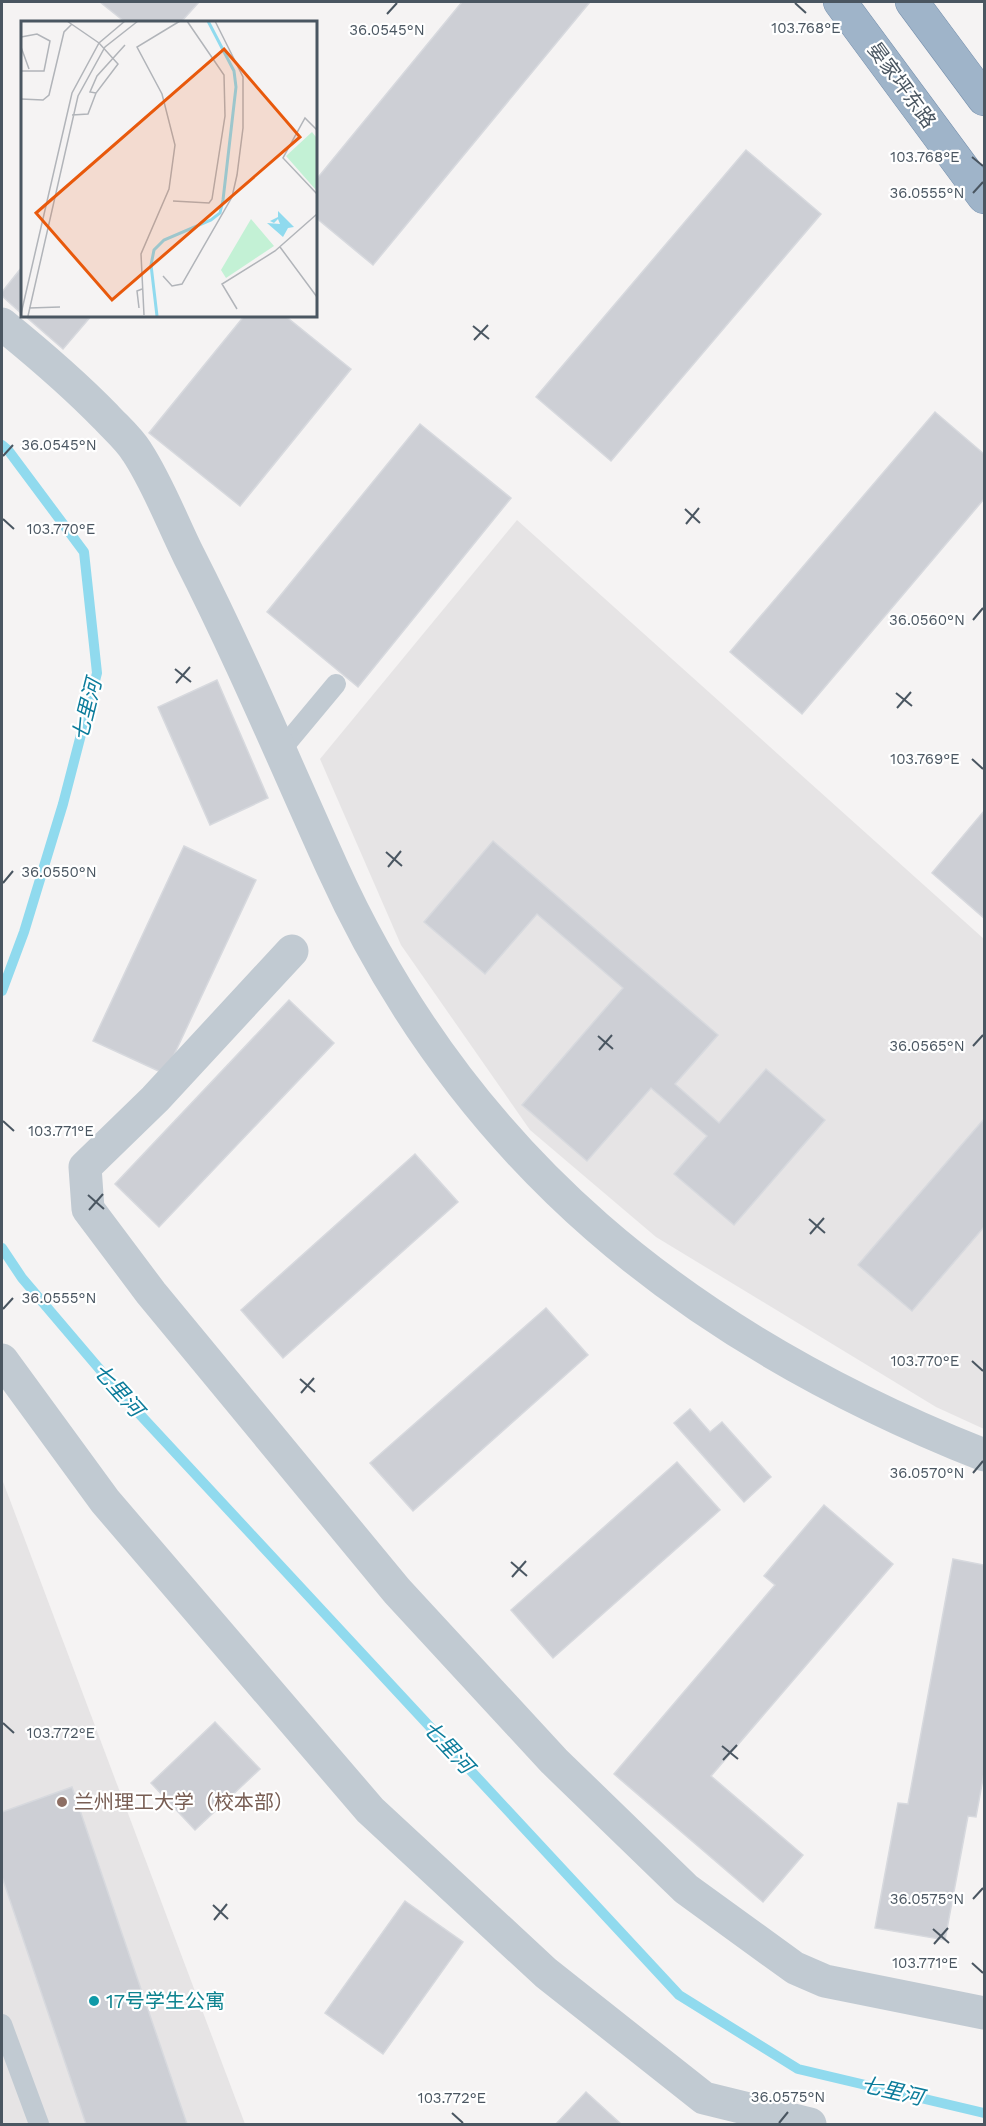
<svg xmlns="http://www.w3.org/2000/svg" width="986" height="2126" font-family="'Work Sans','Noto Sans SC',sans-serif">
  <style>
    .education { fill: #e6e4e5 }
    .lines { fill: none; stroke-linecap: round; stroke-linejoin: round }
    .stream { stroke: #90daee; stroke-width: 10 }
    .building { fill: #cdcfd5; stroke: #d7d9de; stroke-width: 1.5 }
    .trunk-casing { stroke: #7690ad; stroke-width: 34 }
    .service { stroke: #c1cad2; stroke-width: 20 }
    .minor { stroke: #c1cad2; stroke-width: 33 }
    .trunk { stroke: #9fb4c9; stroke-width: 33 }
    .ticks { fill: none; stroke: #4a5661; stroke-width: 2 }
    .education-dot { fill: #8d6e63; stroke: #fff; stroke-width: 2 }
    .culture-dot { fill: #0f9aa8; stroke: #fff; stroke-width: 2 }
    .labels { text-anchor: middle; stroke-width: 4.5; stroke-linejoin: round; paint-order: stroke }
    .street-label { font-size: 20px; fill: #4a5661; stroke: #fff }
    .education-label { font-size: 20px; fill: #785e54; stroke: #fff; text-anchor: start }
    .culture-label { font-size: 20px; fill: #0d838f; stroke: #fff; text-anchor: start }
    .water-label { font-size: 21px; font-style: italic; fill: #0c7c9b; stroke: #fff }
    .inset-river { fill: none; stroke: #90daee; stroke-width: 3 }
    .inset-road { fill: none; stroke: #b1b4b9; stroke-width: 1.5 }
    .view { fill: #e8590c; fill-opacity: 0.15; stroke: #e8590c; stroke-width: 3 }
    .inset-edge { fill: none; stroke: #4a5661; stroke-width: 3 }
    .ticks-label { font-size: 15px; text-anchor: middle; fill: #4a5661; stroke: #fff; stroke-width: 4.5; stroke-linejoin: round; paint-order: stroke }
  </style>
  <rect width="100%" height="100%" fill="#f5f3f3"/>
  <g class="education">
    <polygon points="517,520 984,939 984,1429 936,1407 656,1237 530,1130 401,945 320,759"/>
    <polygon points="2,1479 245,2124 2,2124"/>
  </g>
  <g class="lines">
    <g class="stream">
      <polyline points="2,445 8,450 84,552 97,673 63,804 24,932 2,991"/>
      <polyline points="2,1248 22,1278 119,1392 679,1995 798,2069 984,2113"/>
    </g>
  </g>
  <g class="building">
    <polygon points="100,2 199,2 181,22 125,22"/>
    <polygon points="462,2 590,2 373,265 315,217 315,181"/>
    <polygon points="746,150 821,214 611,461 536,397"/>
    <polygon points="22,267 22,314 2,296 2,292"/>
    <polygon points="24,315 92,315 63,349"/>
    <polygon points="245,315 284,315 351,369 240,506 149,433"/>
    <polygon points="935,412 984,454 984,499 802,714 730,652"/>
    <polygon points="420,424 511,498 358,687 267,612"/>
    <polygon points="217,680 268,798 210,825 158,707"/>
    <polygon points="984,811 984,918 932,873"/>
    <polygon points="493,841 718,1035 675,1084 719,1123 766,1069 825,1120 734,1225 674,1174 707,1136 651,1088 587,1161 522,1105 623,988 537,914 485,974 424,922"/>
    <polygon points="184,846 256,880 165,1074 93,1041"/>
    <polygon points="289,1000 334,1043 159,1227 115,1184"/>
    <polygon points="984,1119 984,1227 912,1311 858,1265"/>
    <polygon points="415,1154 458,1202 283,1358 241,1310"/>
    <polygon points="546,1308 588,1355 413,1511 370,1463"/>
    <polygon points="690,1409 710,1432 722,1422 771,1477 744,1502 674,1423"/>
    <polygon points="677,1462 720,1510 553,1658 511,1610"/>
    <polygon points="824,1505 893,1564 711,1776 803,1855 763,1902 614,1774 775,1585 764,1576"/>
    <polygon points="953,1559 984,1565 984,1773 976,1817 968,1816 945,1940 875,1928 898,1803 908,1804"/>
    <polygon points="215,1722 260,1769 195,1830 151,1783"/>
    <polygon points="72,1787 187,2124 86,2124 2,1877 2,1812"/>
    <polygon points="405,1901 463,1942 383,2054 325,2013"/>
    <polygon points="586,2092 621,2124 556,2124"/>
  </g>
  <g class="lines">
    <defs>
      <g id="trunk">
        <polyline points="840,2 984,197"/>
        <polyline points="912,2 984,99"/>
      </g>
    </defs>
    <use href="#trunk" class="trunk-casing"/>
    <g class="service">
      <polyline points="281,750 336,684"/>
      <polyline points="2,2024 39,2124"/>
    </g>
    <g class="minor">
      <path d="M 2,324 C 39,354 73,383 106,417 C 116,428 129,439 137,452 C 158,484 172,522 189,556 C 241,658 285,763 332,867 C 465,1161 689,1338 984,1455"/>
      <polyline points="292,951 155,1099 85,1167 88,1209 151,1293 397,1591 554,1761 686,1889 795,1968 825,1981 984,2013"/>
      <polyline points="2,1360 105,1501 370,1810 546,1973 704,2098 810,2124"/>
    </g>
    <use href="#trunk" class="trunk"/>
  </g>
  <path class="ticks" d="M 795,3 L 806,13M 387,14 L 397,3M 972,157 L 983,166M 973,193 L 983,182M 473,326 L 489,339M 474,340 L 488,325M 3,456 L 13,445M 685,509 L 700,523M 3,519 L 14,529M 686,524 L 699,508M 973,620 L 983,608M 175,669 L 191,682M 176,683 L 190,667M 896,693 L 912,706M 897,708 L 911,692M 972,759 L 983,769M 386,852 L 402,866M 388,867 L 401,851M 3,883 L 13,871M 598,1036 L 613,1049M 973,1046 L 983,1035M 599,1050 L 612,1035M 3,1121 L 14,1131M 88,1195 L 104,1209M 89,1210 L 103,1194M 809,1219 L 825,1233M 810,1234 L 824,1218M 3,1309 L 13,1298M 972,1361 L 983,1371M 300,1379 L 315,1392M 301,1393 L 314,1378M 973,1473 L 983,1461M 511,1562 L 527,1576M 512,1577 L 526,1561M 3,1723 L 14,1733M 722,1746 L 738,1759M 723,1760 L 737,1745M 973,1899 L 983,1888M 213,1905 L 228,1919M 214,1920 L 227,1904M 933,1929 L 949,1943M 934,1944 L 948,1928M 972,1963 L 983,1973M 452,2113 L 463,2123M 779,2123 L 788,2112"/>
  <circle class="education-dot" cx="62" cy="1802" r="6"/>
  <circle class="culture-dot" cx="94" cy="2001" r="6"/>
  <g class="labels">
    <g class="street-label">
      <text transform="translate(902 85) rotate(54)" y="7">晏家坪东路</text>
    </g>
    <g class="education-label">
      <text x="74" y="1809">兰州理工大学（校本部）</text>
    </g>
    <g class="culture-label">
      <text x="106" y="2008">17号学生公寓</text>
    </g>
    <g class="water-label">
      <text transform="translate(87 710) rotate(-76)" y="7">七里河</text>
      <text transform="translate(118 1390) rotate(48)" y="7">七里河</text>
      <text transform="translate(448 1747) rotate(47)" y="7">七里河</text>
      <text transform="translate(892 2091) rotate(13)" y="7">七里河</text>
    </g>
  </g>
  <g transform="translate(21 21)">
    <rect width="296" height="296" fill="#f5f3f3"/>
    <path d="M 291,111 L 295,116 L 295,169 L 265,135 ZM 230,198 L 253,225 L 205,257 L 200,249 Z" fill="#c3f1d5"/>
    <path d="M 257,190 L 273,206 L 267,207 L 262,216 L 246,202 L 259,203 L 257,198 L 253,202 L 249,200 L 257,196 Z" fill="#90daee"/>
    <path class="inset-river" d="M 136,295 L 130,244 L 133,229 L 143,219 L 190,199 L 199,192 L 202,179 L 215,66 L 213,50 L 187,0"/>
    <path class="inset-road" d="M 46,0 L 78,22 L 97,43 L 75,72 L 67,93 L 51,94M 0,16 L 16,13 L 29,20 L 23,50 L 0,50M 0,26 L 8,48M 75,72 L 69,71 L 76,55 L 104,24M 0,78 L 22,79 L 28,74 L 43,11 L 51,3M 296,109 L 284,97 L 262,137 L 296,173M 152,180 L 188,182 L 191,178 L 204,95 L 203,54 L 166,0M 259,226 L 296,276M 142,255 L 151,265 L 161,263 L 211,176 L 216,154 L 222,107 L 222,56 L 194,0M 8,287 L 39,286M 118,287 L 116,270 L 121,268M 216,288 L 201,263 L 254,230 L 296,193M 0,293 L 51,72 L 78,22 L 104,0M 123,294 L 120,233 L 148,168 L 154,124 L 141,73 L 116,26 L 159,0M 7,295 L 57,75 L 84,26 L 117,0"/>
    <path class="view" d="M 203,28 L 279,116 L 91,279 L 15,192 Z"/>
    <rect width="296" height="296" class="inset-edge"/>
  </g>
  <g class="ticks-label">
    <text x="806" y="33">103.768°E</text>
    <text x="387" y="35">36.0545°N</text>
    <text x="925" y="162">103.768°E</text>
    <text x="927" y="198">36.0555°N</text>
    <text x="59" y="450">36.0545°N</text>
    <text x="61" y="534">103.770°E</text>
    <text x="927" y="625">36.0560°N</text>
    <text x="925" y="764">103.769°E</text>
    <text x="59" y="877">36.0550°N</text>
    <text x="927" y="1051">36.0565°N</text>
    <text x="61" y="1136">103.771°E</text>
    <text x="59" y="1303">36.0555°N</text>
    <text x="925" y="1366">103.770°E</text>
    <text x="927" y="1478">36.0570°N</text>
    <text x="61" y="1738">103.772°E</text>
    <text x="927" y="1904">36.0575°N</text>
    <text x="925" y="1968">103.771°E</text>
    <text x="788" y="2102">36.0575°N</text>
    <text x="452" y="2103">103.772°E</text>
  </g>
  <rect width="986" height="2126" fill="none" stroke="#4a5661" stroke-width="6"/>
</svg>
